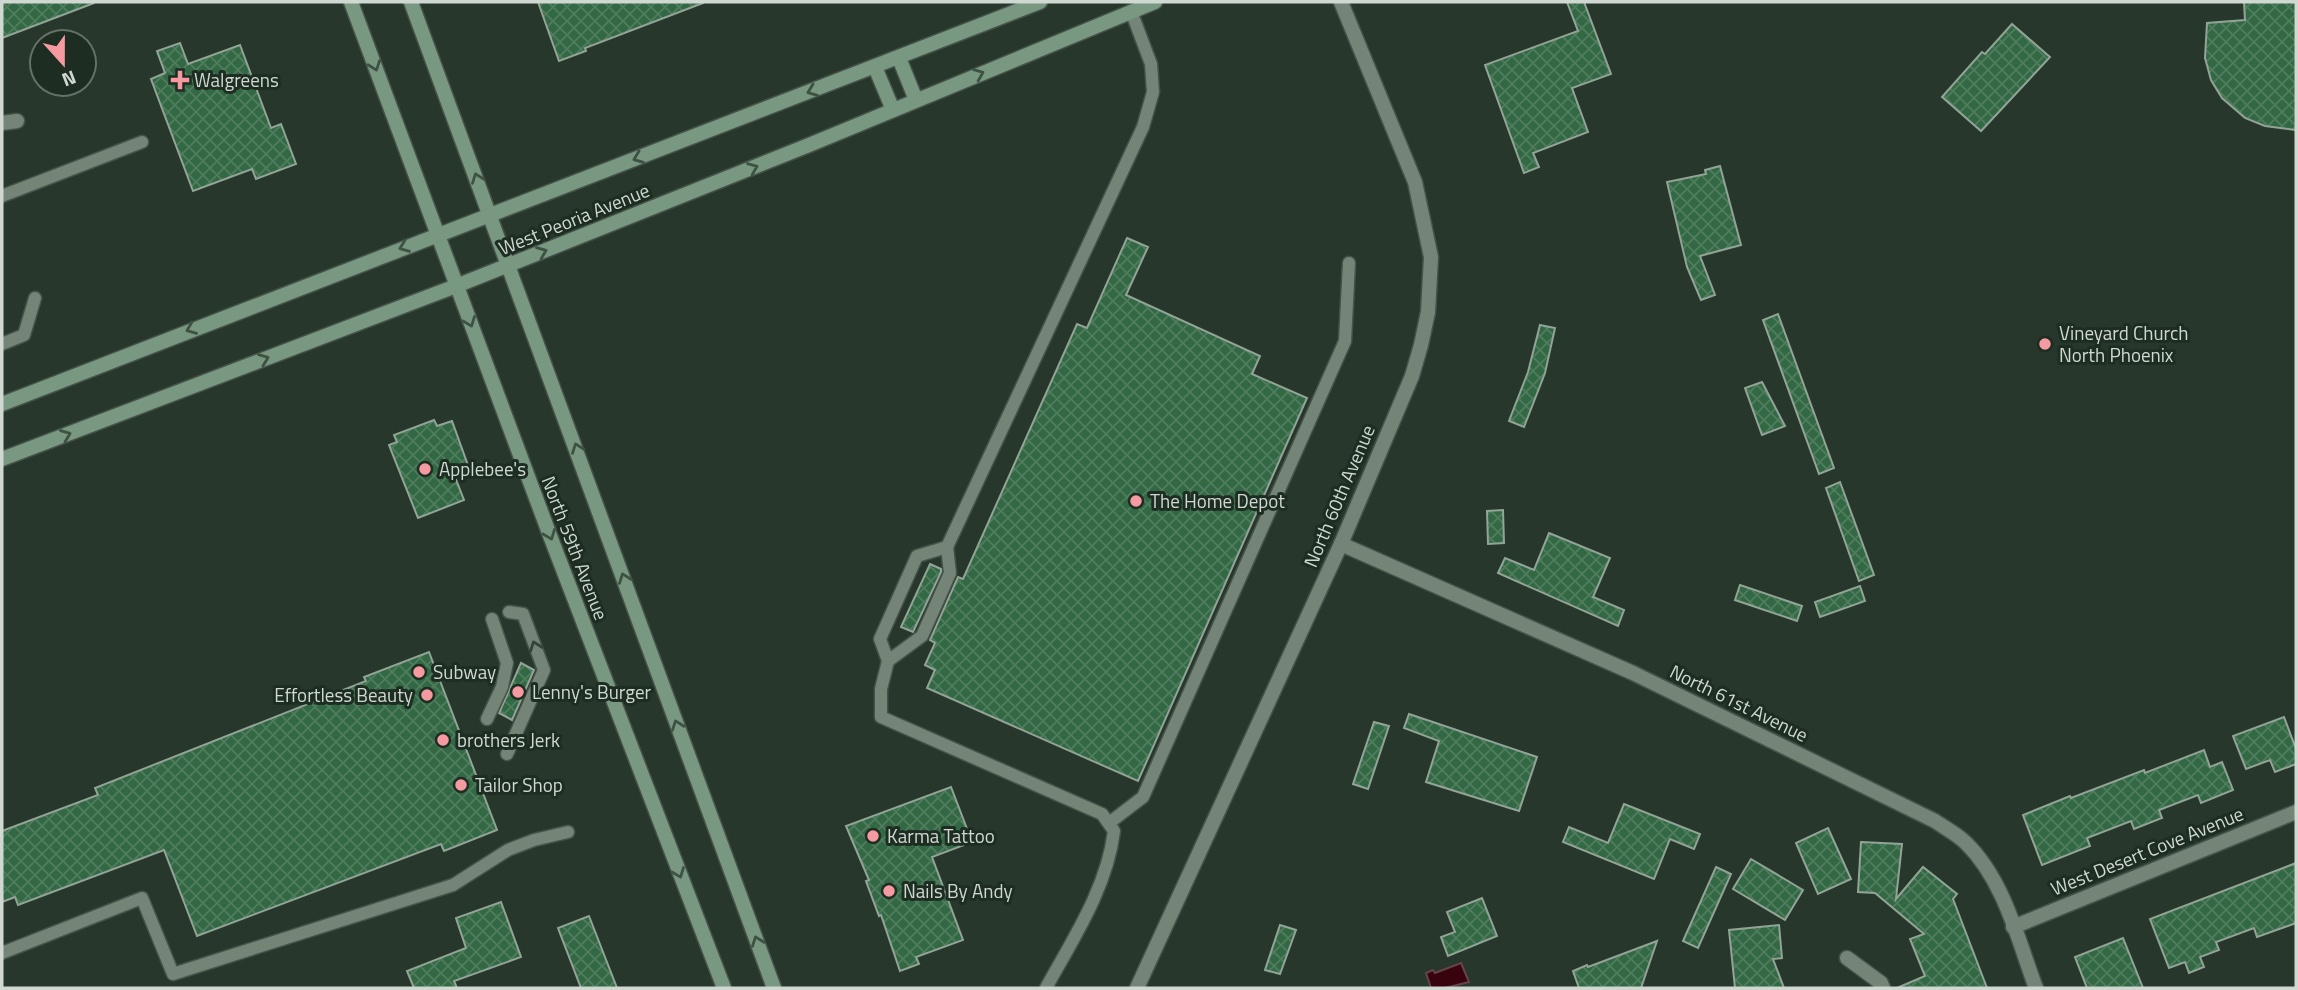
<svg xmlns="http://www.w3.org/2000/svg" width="2298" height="990" font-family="'Titillium Web',sans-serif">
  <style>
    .water { fill: #38030d; stroke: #654348; stroke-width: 2 }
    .building { fill: url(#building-cross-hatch); stroke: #92a496; stroke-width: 2 }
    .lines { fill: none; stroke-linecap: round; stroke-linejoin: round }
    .lane-casing { stroke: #455249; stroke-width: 15 }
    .street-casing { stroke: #455249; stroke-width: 17 }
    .secondary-casing { stroke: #455249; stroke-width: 17 }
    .lane { stroke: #748578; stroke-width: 12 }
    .street { stroke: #748578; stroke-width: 14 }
    .secondary { stroke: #789881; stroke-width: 14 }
    .oneway { stroke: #3e5243 }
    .oneway2 { stroke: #344338 }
    .poi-dot { fill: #f49aa0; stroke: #1e2d22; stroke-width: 2.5 }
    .labels { text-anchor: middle; stroke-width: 6; stroke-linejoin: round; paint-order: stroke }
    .poi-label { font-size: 19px; fill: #cfd8d1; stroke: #1e2d22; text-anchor: start }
    .street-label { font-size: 19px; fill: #cfd8d1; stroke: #1e2d22 }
  </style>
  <defs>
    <pattern id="building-cross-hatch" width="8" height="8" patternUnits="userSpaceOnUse" patternTransform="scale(1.75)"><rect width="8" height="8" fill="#326844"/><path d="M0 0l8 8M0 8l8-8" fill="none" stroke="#4f7d5e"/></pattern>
  </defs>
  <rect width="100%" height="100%" fill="#28372c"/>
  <polygon class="water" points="1461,963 1469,982 1445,988 1431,988 1426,973 1433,970 1435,973"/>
  <g class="building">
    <polygon points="2,2 94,2 94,3 2,38"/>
    <polygon points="538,2 703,2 703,3 585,48 586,51 559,61"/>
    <polygon points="1567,2 1584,2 1611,74 1572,88 1588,132 1533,153 1539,167 1524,173 1485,65 1578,31"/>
    <polygon points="2244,2 2296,2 2296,130 2265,126 2245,118 2222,98 2211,80 2205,58 2207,23 2245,20"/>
    <polygon points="2012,24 2050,57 1981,131 1942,97 1982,52 1985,54"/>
    <polygon points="180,43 188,64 240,45 271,128 281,124 296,164 256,179 252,169 193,191 151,79 165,73 157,51"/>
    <polygon points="1720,166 1741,245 1700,256 1715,295 1701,300 1687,267 1667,182 1706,174 1705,170"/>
    <polygon points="1127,238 1148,247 1126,295 1260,356 1252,374 1307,398 1138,781 927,688 935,670 925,665 935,643 930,640 958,577 963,579 1077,324 1087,328"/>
    <polygon points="1778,314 1834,468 1819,474 1763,320"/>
    <polygon points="1540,325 1555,328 1545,373 1524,427 1509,421 1528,372"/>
    <polygon points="1762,382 1785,426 1762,435 1745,388"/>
    <polygon points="434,420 437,426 452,421 470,471 455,477 464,500 418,518 389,445 397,442 394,435"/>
    <polygon points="1840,482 1874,575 1859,581 1826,488"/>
    <polygon points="1503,510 1504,543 1488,544 1487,511"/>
    <polygon points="1549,533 1610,558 1593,597 1624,610 1618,626 1498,573 1505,558 1534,570"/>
    <polygon points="930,564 941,569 941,572 913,632 901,627"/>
    <polygon points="1740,585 1802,606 1797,621 1735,600"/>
    <polygon points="1860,586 1865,601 1820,617 1815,602"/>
    <polygon points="429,652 497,830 444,851 441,844 197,936 164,850 18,905 15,897 2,902 2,831 98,795 95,788 366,681 364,677"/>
    <polygon points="521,663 534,670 512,720 499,713"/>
    <polygon points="1409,714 1537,757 1519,811 1426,782 1439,741 1404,728"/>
    <polygon points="2284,717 2296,749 2296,764 2275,772 2270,760 2246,769 2233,736"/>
    <polygon points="1374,722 1389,726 1368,789 1353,784"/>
    <polygon points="2204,750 2210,767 2222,762 2233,790 2201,803 2198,795 2159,810 2162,818 2134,829 2131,821 2087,838 2090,846 2042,865 2023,815 2070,796 2071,798 2144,770 2145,773"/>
    <polygon points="951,787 972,842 932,857 963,940 916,957 919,964 900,971 881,915 879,916 866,881 869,880 846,826"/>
    <polygon points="1624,804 1700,834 1694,849 1670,839 1654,879 1563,842 1569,827 1608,843"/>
    <polygon points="1828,828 1851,879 1818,894 1796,843"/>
    <polygon points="1861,842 1902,844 1896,899 1923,867 1957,894 1953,899 1987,988 1897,988 1925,976 1910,939 1924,934 1875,893 1858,892"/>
    <polygon points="1751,859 1803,890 1785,920 1733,889"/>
    <polygon points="2296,863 2296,923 2257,937 2254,928 2216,942 2219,950 2200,957 2204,967 2189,973 2185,962 2169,968 2150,919"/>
    <polygon points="1716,867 1731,874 1698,948 1683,941"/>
    <polygon points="1482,898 1497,936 1448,956 1441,937 1455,932 1447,912"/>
    <polygon points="501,902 521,957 454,981 457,988 414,988 407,971 466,948 456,918"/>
    <polygon points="589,916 617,988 581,988 558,928"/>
    <polygon points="1280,925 1296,930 1280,974 1265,970"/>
    <polygon points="1779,925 1782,958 1773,959 1784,988 1735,988 1729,930"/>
    <polygon points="2123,938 2143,988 2087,988 2075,957"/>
    <polygon points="1657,941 1641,988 1579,988 1573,971 1587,965 1588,967"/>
  </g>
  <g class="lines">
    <defs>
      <g id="lane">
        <polyline points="2,196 142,142"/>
        <polyline points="2,344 24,335 35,298"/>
        <polyline points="888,661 922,636 950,573 947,547"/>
        <polyline points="487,719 502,687 507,663 492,619"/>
        <polyline points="507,754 544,670 523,614 509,612"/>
        <polyline points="1109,823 1143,797 1345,341 1349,263"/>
        <polyline points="2,953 142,898 173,974 453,885 508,850 534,840 568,832"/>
        <path d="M 1046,988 C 1073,939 1107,888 1114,831 L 1102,814 L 881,717 L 881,689 L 888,661 L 880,639 L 917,556 L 947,547 L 1143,127 L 1153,92 L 1151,64 L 1131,11"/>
      </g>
      <g id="street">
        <polyline points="2,123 17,121"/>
        <path d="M 1341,544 L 1633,673 L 1935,821 C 1945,828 1957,834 1966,843 C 2004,880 2018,940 2036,988"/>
        <polyline points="2013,927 2296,812"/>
        <polyline points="1847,958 1881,983 1883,988"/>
        <polyline points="1137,988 1341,544 1412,376 1421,345 1428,312 1431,257 1415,182 1341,2"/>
      </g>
      <g id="secondary">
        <polyline points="351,2 552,541 724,988"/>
        <polyline points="411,2 774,988"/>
        <polyline points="899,58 916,100"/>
        <polyline points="875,67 893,110"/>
        <polyline points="2,404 1040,2"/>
        <polyline points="2,459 456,286 809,145 1155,2"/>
      </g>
    </defs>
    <use href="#lane" class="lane-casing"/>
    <use href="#street" class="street-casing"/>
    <use href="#secondary" class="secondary-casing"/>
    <use href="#lane" class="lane"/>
    <use href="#street" class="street"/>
    <use href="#secondary" class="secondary"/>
  </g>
  <defs><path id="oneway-chevron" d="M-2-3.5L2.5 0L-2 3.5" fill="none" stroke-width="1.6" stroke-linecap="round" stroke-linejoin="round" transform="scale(1.75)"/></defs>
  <g class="oneway">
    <use href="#oneway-chevron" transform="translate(375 66) rotate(70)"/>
    <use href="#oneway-chevron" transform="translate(979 74) rotate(-22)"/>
    <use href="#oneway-chevron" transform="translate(812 91) rotate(159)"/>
    <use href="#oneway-chevron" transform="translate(638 158) rotate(159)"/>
    <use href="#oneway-chevron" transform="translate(753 168) rotate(-22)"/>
    <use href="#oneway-chevron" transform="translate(477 178) rotate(-110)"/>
    <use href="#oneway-chevron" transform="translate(404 247) rotate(159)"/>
    <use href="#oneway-chevron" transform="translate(542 252) rotate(-22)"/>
    <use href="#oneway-chevron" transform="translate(470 322) rotate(69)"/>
    <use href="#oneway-chevron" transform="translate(191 329) rotate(158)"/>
    <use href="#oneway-chevron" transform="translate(264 359) rotate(-21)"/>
    <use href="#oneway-chevron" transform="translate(66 435) rotate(-21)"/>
    <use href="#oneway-chevron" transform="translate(577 448) rotate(-110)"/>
    <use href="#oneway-chevron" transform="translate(550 535) rotate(69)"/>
    <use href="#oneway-chevron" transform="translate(624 578) rotate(-110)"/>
    <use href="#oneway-chevron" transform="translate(677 725) rotate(-110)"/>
    <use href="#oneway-chevron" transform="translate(679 873) rotate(69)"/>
    <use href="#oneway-chevron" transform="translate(757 941) rotate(-110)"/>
  </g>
  <use class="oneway2" href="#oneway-chevron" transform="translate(535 646) rotate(-110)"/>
  <g class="poi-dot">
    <path d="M176.5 69.5h7v7h7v7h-7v7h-7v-7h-7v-7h7z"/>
    <circle cx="2045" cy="344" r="7"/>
    <circle cx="425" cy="469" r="7"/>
    <circle cx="1136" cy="501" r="7"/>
    <circle cx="419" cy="672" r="7"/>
    <circle cx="518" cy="692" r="7"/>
    <circle cx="427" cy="695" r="7"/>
    <circle cx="443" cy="740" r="7"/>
    <circle cx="461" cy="785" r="7"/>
    <circle cx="873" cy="836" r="7"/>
    <circle cx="889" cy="891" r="7"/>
  </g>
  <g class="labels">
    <g class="poi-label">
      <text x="194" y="87">Walgreens</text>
      <text x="2059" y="340">Vineyard Church<tspan x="2059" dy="22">North Phoenix</tspan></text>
      <text x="439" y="476">Applebee's</text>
      <text x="1150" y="508">The Home Depot</text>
      <text x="433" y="679">Subway</text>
      <text x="532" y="699">Lenny's Burger</text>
      <text x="413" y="702" text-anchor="end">Effortless Beauty</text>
      <text x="457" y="747">brothers Jerk</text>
      <text x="475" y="792">Tailor Shop</text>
      <text x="887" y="843">Karma Tattoo</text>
      <text x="903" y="898">Nails By Andy</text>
    </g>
    <g class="street-label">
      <text transform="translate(574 219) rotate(-22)" y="7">West Peoria Avenue</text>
      <text transform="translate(1339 496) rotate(-67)" y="7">North 60th Avenue</text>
      <text transform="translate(575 548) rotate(69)" y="7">North 59th Avenue</text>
      <text transform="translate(1739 703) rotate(26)" y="7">North 61st Avenue</text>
      <text transform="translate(2147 851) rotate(-22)" y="7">West Desert Cove Avenue</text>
    </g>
  </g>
  <rect width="2298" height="990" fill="none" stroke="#cfd8d1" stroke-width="7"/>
  <g transform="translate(63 63) rotate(159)"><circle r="33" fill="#1e2d22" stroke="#657168" stroke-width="2"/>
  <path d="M0-5L12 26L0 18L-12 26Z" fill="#f49aa0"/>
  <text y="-10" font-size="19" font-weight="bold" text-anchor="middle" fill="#cfd8d1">N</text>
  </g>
</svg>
